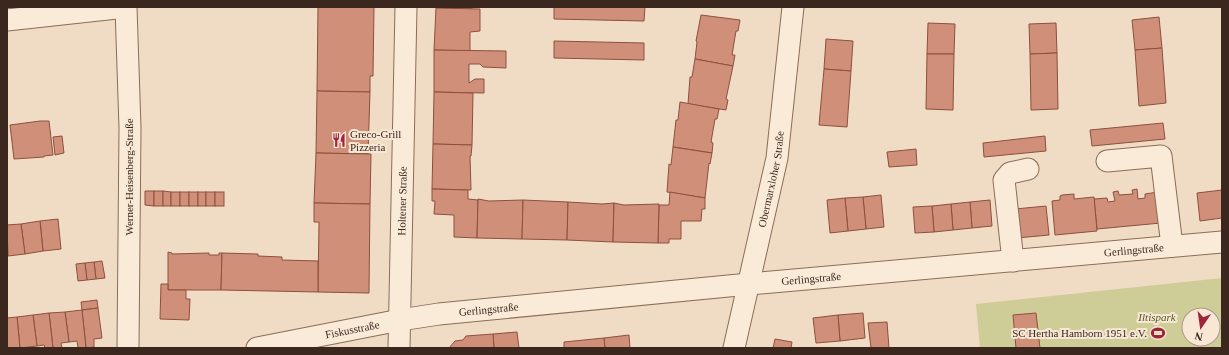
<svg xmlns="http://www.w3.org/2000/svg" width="1229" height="355" font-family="'Times New Roman',serif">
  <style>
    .green { fill: #cfcd97; fill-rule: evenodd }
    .building { fill: #d08f78; stroke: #8c503e }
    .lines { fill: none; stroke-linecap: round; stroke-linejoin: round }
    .minor-casing { stroke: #8c6c59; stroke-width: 23 }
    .minor { stroke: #faebd8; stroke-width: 21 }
    .labels { text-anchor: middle; stroke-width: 4; stroke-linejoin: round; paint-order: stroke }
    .poi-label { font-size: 11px; fill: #3b271e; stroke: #f7e7d4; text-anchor: start }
    .street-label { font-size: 11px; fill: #3b271e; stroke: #f7e7d4 }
    .park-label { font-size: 11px; font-style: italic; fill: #545924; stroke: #f7e7d4 }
  </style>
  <rect width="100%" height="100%" fill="#f0dcc4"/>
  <path class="green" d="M 1222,278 L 1222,348 L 980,348 L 976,304 ZM 1189,315 L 1213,315 L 1213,339 L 1189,339 Z"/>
  <g class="building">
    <polygon points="318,7 374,7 373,76 370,76 370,92 317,91"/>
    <polygon points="436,7 472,7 472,9 436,8"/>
    <polygon points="554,7 645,7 644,21 554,19"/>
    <polygon points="436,8 480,9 480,31 470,32 470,51 434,50"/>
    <polygon points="701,15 740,20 738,31 736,31 732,55 735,55 733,66 695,59 697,42 696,41"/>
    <polygon points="1159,17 1162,48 1135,50 1132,20"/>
    <polygon points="928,23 955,24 954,54 927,54"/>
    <polygon points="1056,23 1057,53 1030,54 1029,24"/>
    <polygon points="826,39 853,41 851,71 824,69"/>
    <polygon points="554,41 644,43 644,60 554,58"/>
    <polygon points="1162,48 1166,103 1139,106 1135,50"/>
    <polygon points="434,50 506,51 506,68 483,67 480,64 469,64 469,83 475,79 484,79 484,93 434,92"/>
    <polygon points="1057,53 1058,109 1031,110 1030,54"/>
    <polygon points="927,54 954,54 953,110 926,109"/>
    <polygon points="695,59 733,66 726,99 728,100 726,110 688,104 690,77 692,77"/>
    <polygon points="824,69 851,71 847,127 819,125"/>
    <polygon points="317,91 370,92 368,154 316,153"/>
    <polygon points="434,92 473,93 472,145 433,144"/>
    <polygon points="680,102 719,109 717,119 715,119 711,142 713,143 712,153 673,147 676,120 678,120"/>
    <polygon points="40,121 49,121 53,155 44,156 44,157 14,159 10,125"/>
    <polygon points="1163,123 1165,139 1092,146 1090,130"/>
    <polygon points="62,136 64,153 55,155 53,137"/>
    <polygon points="1045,136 1046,151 984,157 983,143"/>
    <polygon points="433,144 472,145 471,156 470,156 471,190 432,189"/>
    <polygon points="673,147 712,153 710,164 709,163 705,198 667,192 669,164 671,165"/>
    <polygon points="916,149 917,165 889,167 887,152"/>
    <polygon points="316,153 371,154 370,204 314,203"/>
    <polygon points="432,189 468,190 468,199 478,200 477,238 454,237 454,215 434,214 435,201 432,201"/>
    <polygon points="1137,189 1138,199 1145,198 1145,194 1158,192 1161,223 1097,229 1094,199 1107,198 1108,202 1115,201 1113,192 1118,191 1119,195 1133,194 1132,190"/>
    <polygon points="1222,190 1222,218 1200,221 1197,193"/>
    <polygon points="145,191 154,191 154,206 145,205"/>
    <rect x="154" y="191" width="9" height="15"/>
    <polygon points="163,191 171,192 171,206 163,206"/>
    <rect x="171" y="192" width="9" height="14"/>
    <rect x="180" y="192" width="9" height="14"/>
    <rect x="189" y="192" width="9" height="14"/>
    <rect x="198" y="192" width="8" height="14"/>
    <rect x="206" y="192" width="9" height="14"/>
    <rect x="215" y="192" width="9" height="14"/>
    <polygon points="670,192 705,198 705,209 702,209 701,221 681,221 681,239 669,239 669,243 658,243 659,205 669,205"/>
    <polygon points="1074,194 1074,199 1094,197 1097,231 1055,235 1052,201 1060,200 1060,196 1062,195"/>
    <polygon points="881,195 884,227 866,229 863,197"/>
    <polygon points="863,197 866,229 848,231 845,198"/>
    <polygon points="845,198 848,231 830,233 827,200"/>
    <polygon points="478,199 489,201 523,200 522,239 477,238"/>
    <polygon points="523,200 568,202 567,240 522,239"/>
    <polygon points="990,200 992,226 972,228 970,202"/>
    <polygon points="568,202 602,204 614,203 613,242 567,240"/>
    <polygon points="970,202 972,228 953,230 951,204"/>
    <polygon points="314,203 370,204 369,293 318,292 319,222 314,222"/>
    <polygon points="614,203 624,205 659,204 658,243 613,242"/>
    <polygon points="951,204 953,230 934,232 932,206"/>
    <polygon points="932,206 934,232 915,233 913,207"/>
    <polygon points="1046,206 1049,235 1017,238 1015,209"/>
    <polygon points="58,219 61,249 43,251 40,221"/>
    <polygon points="40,221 43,251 25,254 21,224"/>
    <polygon points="21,224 25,254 8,256 7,225"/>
    <polygon points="168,252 172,253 172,254 209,253 209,255 219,255 219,253 222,253 221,290 168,290"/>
    <polygon points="222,253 258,254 258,256 282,257 282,260 318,261 318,292 221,290"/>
    <polygon points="102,261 105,278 96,279 94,262"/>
    <polygon points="94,262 96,279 87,280 85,263"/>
    <polygon points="85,263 87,280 78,281 76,264"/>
    <polygon points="161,284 168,284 168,290 186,290 186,299 190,299 189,320 160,319"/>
    <polygon points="97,300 98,308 82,310 81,302"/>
    <polygon points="98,308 102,338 94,339 94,347 86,348 82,310"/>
    <polygon points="82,310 86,348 78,348 77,341 69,342 65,312"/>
    <polygon points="65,312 69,342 61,343 62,348 53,348 49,313"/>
    <polygon points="49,313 53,348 45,348 44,345 37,346 33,315"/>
    <polygon points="863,313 865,338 840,341 838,315"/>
    <polygon points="1036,313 1040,348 1016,348 1013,315"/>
    <polygon points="33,315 37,346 20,348 17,317"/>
    <polygon points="838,315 840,341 816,343 813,318"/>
    <polygon points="17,317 20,348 7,348 7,318"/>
    <polygon points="887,322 889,348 871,348 868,323"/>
    <polygon points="517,332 519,348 494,348 493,334"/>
    <polygon points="493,334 494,348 449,348 455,341 463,340 466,336"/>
    <polygon points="629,335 630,348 605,348 604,338"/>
    <polygon points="604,338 605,348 564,348 564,342"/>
    <polygon points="775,339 792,342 791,348 773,348"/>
  </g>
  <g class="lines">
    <defs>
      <g id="minor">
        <polyline points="126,7 130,128 128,348"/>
        <polyline points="7,20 126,7"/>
        <polyline points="1107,161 1161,156 1172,246"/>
        <polyline points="1013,261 1004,180 1010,173 1028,169"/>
        <path id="s1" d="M 257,348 L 400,320 L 439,314 L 749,284 L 1222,242"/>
        <path id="s2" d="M 399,348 L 406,7"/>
        <path id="s3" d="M 734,348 L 777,158 L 793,7"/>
      </g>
    </defs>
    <use href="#minor" class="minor-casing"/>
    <use href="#minor" class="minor"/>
  </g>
  <defs>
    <symbol id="restaurant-bare" viewBox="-9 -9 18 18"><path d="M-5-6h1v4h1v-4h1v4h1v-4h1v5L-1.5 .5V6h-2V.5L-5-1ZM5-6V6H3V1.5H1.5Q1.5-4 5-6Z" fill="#9e263b" stroke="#f7e7d4" stroke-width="2.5" paint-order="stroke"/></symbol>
    <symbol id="stadium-bare" viewBox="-9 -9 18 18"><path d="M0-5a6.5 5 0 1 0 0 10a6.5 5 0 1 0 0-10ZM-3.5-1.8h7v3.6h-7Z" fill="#9e263b" stroke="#f7e7d4" stroke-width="2.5" paint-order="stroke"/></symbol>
  </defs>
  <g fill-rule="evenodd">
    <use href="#restaurant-bare" x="329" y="130" width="20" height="20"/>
    <use href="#stadium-bare" x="1148" y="323" width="20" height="20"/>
  </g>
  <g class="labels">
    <g class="poi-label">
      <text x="350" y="138">Greco-Grill<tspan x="350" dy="13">Pizzeria</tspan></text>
      <text x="1147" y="337" text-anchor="end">SC Hertha Hamborn 1951 e.V.</text>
    </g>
    <g class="street-label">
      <text transform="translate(129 177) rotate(-90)" y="4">Werner-Heisenberg-Straße</text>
      <text dy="4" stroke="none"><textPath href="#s3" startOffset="173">Obermarxloher Straße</textPath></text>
      <text dy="4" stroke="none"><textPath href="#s2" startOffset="147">Holtener Straße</textPath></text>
      <text dy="4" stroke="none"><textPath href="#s1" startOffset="883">Gerlingstraße</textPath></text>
      <text dy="4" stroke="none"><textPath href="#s1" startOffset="559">Gerlingstraße</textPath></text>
      <text dy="4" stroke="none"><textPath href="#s1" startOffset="235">Gerlingstraße</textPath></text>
      <text dy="4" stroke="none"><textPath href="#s1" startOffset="97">Fiskusstraße</textPath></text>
    </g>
    <g class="park-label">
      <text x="1157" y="321">Iltispark</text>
    </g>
  </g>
  <rect width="1229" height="355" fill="none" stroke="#3b271e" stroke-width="16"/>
  <g transform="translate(1201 327) rotate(193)"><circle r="19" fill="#f7e7d4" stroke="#ac9a8b"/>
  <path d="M0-3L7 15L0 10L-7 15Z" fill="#9e263b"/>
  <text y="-6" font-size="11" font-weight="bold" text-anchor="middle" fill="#3b271e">N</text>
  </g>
</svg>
